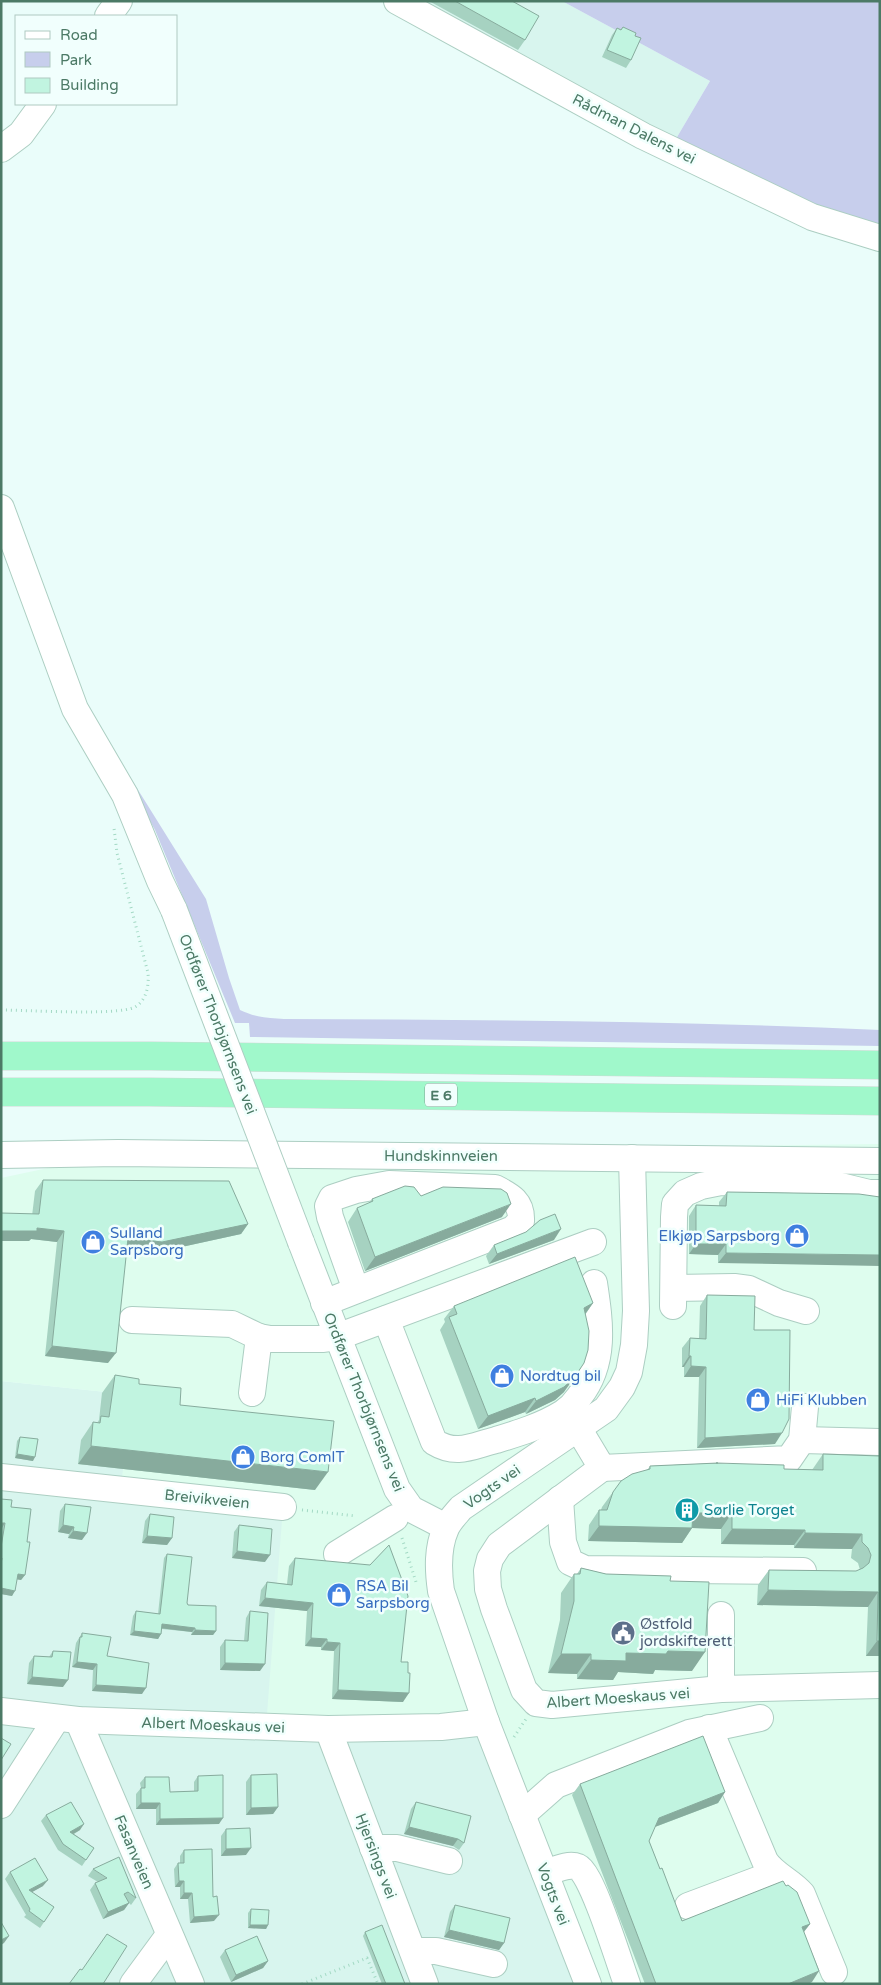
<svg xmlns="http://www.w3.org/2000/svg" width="881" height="1985" font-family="'Varela Round',sans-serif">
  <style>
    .residential { fill: #d8f5ee }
    .commercial { fill: #defdee }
    .green { fill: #c7ceec }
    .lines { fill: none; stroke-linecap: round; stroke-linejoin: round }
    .minor-casing { stroke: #accec2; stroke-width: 28 }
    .highway-casing { stroke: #cddad4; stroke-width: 29 }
    .path { stroke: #a3d9c4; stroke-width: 3; stroke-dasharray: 1 4; stroke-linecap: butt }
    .minor { stroke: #fff; stroke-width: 26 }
    .highway { stroke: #a0f8cb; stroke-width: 28 }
    .minor-bridge-casing { stroke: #accec2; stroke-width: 28; stroke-linecap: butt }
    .minor-bridge { stroke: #fff; stroke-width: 26 }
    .wall { fill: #a6d2c1 }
    .shaded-wall { fill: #87ab9d }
    .building { fill: #c1f4e0; stroke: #87ab9d }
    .labels { text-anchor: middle; stroke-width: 5; stroke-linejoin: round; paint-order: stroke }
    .shield { fill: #f1fffd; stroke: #7ea293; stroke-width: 1 }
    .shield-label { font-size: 14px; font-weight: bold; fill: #4c7a66 }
    .street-label { font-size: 15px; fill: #4c7a66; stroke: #f1fffd }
    .shop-label { font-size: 15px; fill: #366cbe; stroke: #f1fffd; text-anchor: start }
    .culture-label { font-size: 15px; fill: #0d838f; stroke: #f1fffd; text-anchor: start }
    .service-label { font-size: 15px; fill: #4e5e75; stroke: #f1fffd; text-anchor: start }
  </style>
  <rect width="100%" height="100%" fill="#eafdfa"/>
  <g class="residential">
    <polygon points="413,1 562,1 710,81 670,149"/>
    <polygon points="1,1381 135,1395 283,1507 486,1722 588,1984 1,1984"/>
  </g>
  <polygon class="commercial" points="880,1144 880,1984 588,1984 486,1722 266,1727 283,1507 120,1490 134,1395 1,1381 1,1178 118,1153"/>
  <g class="green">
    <polygon points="562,1 880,1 880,238 670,149 710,81"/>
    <path d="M 116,759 L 130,777 L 206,899 L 229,978 L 240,1010 C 254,1017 268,1018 284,1019 C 482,1020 681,1021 880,1030 L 880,1046 L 250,1037 L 249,1023 L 235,1023 L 155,830 Z"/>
  </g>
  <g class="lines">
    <defs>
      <g id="minor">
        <polyline points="397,1 643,136 812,217 880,238"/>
        <polyline points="108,16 119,1"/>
        <polyline points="1,149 21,134 43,104"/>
        <polyline points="1,508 75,709 125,795 160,881 174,910"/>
        <polyline points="1,1155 118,1153 880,1161"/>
        <polyline points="301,1242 397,1489 411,1509 446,1527"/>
        <polyline points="674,1288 734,1287 749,1289 779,1303 806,1311"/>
        <path d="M 324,1303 L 513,1229 L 521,1221 C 522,1202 511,1196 495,1188 L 389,1184 L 356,1190 L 332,1198 L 328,1206 L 330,1217 L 356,1290"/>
        <polyline points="673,1306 674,1217 675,1204 685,1193 701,1186 721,1182 832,1184 869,1193 880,1193"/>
        <path d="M 386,1319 L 434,1442 C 457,1456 472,1446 496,1440 C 519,1433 542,1426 563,1413 C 569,1409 575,1403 579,1397 C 606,1363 600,1323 594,1283"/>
        <polyline points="132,1320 232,1324 259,1337 270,1339 322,1339 337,1337 593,1242"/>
        <polyline points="252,1393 259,1337"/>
        <polyline points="567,1415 578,1428 602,1468 789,1459 802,1440 805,1407"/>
        <polyline points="802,1440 880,1442"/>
        <polyline points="602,1468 499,1545 490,1559 487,1571 488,1589 494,1609 524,1690 536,1703 552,1705 721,1689 880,1685"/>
        <polyline points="1,1477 283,1507"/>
        <polyline points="560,1499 563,1542 570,1562 585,1569 803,1571"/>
        <polyline points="337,1554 395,1518"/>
        <polyline points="721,1615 721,1689"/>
        <polyline points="1,1711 78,1720 328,1729 441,1727 486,1722"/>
        <polyline points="78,1720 191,1984"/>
        <path d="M 709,1728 L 765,1861 C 774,1875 791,1881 802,1894 L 834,1972"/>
        <polyline points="328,1729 425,1984"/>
        <polyline points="1,1805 57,1718"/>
        <polyline points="522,1815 556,1785 689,1733 760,1718"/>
        <polyline points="373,1848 397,1848 449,1861"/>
        <path d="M 545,1873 C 555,1870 568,1863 578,1867 C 592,1873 620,1965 627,1984"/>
        <polyline points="688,1906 760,1879 771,1870"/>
        <polyline points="413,1951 436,1951 494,1964"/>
        <polyline points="133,1984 169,1935"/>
        <path d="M 588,1984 L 486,1722 L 441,1591 C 438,1570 437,1548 446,1528 C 449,1521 456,1514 461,1508 L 606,1409 L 622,1387 L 629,1372 L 634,1345 L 636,1311 L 632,1158"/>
      </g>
      <g id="highway">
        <polyline points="1,1056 151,1056 880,1065"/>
        <polyline points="1,1092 149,1092 880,1101"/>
      </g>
    </defs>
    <use href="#minor" class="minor-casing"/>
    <use href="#highway" class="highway-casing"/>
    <g class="path">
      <path d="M 1,1010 C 26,1010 118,1016 135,1007 C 147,1000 149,985 148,973 L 117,853 L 114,828"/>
      <polyline points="302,1510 356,1516"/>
      <polyline points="402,1538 416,1582"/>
      <polyline points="514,1737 526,1719"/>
      <polyline points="302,1984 367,1958 378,1984"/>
    </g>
    <use href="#minor" class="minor"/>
    <use href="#highway" class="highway"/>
    <defs>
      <polyline id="minor-bridge" points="174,910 301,1242"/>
    </defs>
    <use href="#minor-bridge" class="minor-bridge-casing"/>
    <use href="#minor-bridge" class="minor-bridge"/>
  </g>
  <g class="wall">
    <polygon points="429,1 512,1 525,40 518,50"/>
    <polygon points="623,27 635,36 631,60 626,68 602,57 612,35 617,28 621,29"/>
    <polygon points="43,1180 248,1224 241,1234 154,1253 127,1250 108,1363 45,1356 57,1242 31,1239 29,1241 35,1191"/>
    <polygon points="727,1192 859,1194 718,1263 718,1255 689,1254 689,1216 696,1205 719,1206 719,1202"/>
    <polygon points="421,1196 502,1217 365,1271 348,1222 357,1208 369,1203 372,1199"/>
    <polygon points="554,1240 489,1264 486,1256 494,1245"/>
    <polygon points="707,1295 754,1330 775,1444 697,1448 699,1377 684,1377 684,1367 682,1367 682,1348 690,1338 699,1338 700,1306"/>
    <polygon points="593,1303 585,1315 564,1392 555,1400 526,1414 525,1412 478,1429 440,1330 445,1322 444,1319 454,1306"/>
    <polygon points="115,1375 139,1384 180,1405 315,1490 78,1464 81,1440 93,1422 97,1423 99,1420 102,1393"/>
    <polygon points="20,1437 33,1461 15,1458 17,1441"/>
    <polygon points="823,1454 880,1456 880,1656 866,1656 868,1607 757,1605 758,1585 769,1570 856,1571 860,1570 858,1563 851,1558 852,1549 794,1548 794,1545 721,1544 721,1529 692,1528 682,1543 588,1541 589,1525 599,1510 601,1510 602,1507 613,1492 648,1469 650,1466 717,1463 784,1469 812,1470"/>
    <polygon points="1,1499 11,1507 27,1542 25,1575 21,1580 17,1579 12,1596 1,1594 1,1532 2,1528 1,1528"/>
    <polygon points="65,1504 82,1540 68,1538 69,1534 58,1532 60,1511"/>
    <polygon points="150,1514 172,1538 167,1545 142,1543 145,1521"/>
    <polygon points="239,1525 265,1562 232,1558 234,1532"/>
    <polygon points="167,1554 188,1605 216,1631 213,1635 191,1635 192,1632 162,1629 161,1634 158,1639 130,1635 133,1616 136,1611 158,1614 164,1558"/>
    <polygon points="295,1558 401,1662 403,1702 332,1699 334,1651 321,1650 321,1647 305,1646 307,1611 259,1606 261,1590 267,1582 287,1584 289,1566"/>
    <polygon points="581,1568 606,1574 670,1581 692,1671 655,1670 653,1674 618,1672 613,1680 577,1679 577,1674 548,1673 560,1620 561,1593 574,1574 577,1574"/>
    <polygon points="250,1611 260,1671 220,1670 220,1647 225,1640 244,1641 246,1618"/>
    <polygon points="82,1633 107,1656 142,1694 92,1691 93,1670 72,1667 76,1643"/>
    <polygon points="53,1651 63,1687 27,1684 29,1663 34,1656 49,1657"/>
    <polygon points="251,1775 278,1807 273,1814 246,1815 246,1782"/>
    <polygon points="198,1776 219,1824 156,1825 156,1809 136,1809 136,1794 141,1788 140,1783 145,1777 170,1792 194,1791 194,1782"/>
    <polygon points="580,1784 725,1792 718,1803 655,1827 649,1841 660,1869 682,1921 786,1886 810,1924 804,1932 812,1982 807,1984 645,1984 572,1795"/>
    <polygon points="416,1802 464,1843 459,1850 453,1846 404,1834 411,1809"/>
    <polygon points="46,1815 80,1830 74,1834 94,1848 82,1866 58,1850 41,1821"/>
    <polygon points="226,1829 246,1855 221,1856 221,1836"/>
    <polygon points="184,1850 213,1897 214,1921 190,1923 188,1899 180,1899 180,1887 175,1887 174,1869 178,1863 180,1863 180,1856"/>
    <polygon points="93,1869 136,1898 131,1905 129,1903 124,1910 103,1919 90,1890 95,1883 98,1882 88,1876"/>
    <polygon points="10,1872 43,1886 32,1892 54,1907 40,1928 24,1917 26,1915 5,1879"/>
    <polygon points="455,1905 504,1943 499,1950 444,1937 450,1912"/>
    <polygon points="251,1909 268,1925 266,1929 248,1928 248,1913"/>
    <polygon points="365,1932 405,1984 382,1984 363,1936"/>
    <polygon points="225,1950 268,1961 263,1968 231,1982 220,1957"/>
  </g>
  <g class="shaded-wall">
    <polygon points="511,1204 502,1217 365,1271 375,1257"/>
    <polygon points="248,1224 241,1234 154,1253 121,1249 128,1238"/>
    <polygon points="37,1228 64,1231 57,1242 31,1239 29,1241 1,1241 1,1231"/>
    <polygon points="561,1229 554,1240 489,1264 497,1254"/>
    <polygon points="696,1244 726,1244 718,1255 689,1254"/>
    <polygon points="726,1253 880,1255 880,1266 718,1263"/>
    <polygon points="593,1303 583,1317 584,1308"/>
    <polygon points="52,1346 116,1353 108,1363 45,1356"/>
    <polygon points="689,1356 691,1356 684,1367 682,1367"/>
    <polygon points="691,1366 706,1367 699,1377 684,1377"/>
    <polygon points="574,1378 564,1392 555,1400 526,1414 536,1401"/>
    <polygon points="535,1398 525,1412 478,1429 488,1416"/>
    <polygon points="782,1433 775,1444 697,1448 705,1438"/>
    <polygon points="91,1446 328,1472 315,1490 78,1464"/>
    <polygon points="17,1454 35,1457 33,1461 15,1458"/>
    <polygon points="693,1513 732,1513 721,1529 692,1528 682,1543 588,1541 599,1526"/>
    <polygon points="1,1523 5,1523 2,1528 1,1528"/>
    <polygon points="63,1525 74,1527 69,1534 58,1532"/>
    <polygon points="732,1529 805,1530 794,1545 721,1544"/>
    <polygon points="73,1531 87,1533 82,1540 68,1538"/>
    <polygon points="805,1533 862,1534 852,1549 794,1548"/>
    <polygon points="147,1536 172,1538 167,1545 142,1543"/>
    <polygon points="237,1551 270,1555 265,1562 232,1558"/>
    <polygon points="18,1574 25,1575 21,1580 15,1579"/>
    <polygon points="1,1588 15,1591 12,1596 1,1594"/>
    <polygon points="768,1590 878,1592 868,1607 757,1605"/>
    <polygon points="265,1598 313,1603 307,1611 259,1606"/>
    <polygon points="162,1624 195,1628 192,1632 159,1628"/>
    <polygon points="195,1630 216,1631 213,1635 191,1635"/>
    <polygon points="134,1631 161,1634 158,1639 130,1635"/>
    <polygon points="311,1638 327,1639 321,1647 305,1646"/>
    <polygon points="877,1641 880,1641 880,1656 866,1656"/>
    <polygon points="327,1642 340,1643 334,1651 321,1650"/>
    <polygon points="668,1651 705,1652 692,1671 655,1670 653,1674 618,1672 613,1680 577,1679 591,1660 626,1653"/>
    <polygon points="561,1654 591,1654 577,1674 548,1673"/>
    <polygon points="77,1662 97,1664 93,1670 72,1667"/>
    <polygon points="225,1663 265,1664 260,1671 220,1670"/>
    <polygon points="32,1677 68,1680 63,1687 27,1684"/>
    <polygon points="96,1685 146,1688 142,1694 92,1691"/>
    <polygon points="338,1690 409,1693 403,1702 332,1699"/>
    <polygon points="725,1792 718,1803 652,1828 659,1818"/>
    <polygon points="141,1803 160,1803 156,1809 136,1809"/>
    <polygon points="278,1807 273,1814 246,1815 251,1808"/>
    <polygon points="223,1818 219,1824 156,1825 160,1819"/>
    <polygon points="84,1824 80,1830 66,1838 70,1832"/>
    <polygon points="409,1827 458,1839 453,1846 404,1834"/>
    <polygon points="251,1848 246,1855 221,1856 226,1849"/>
    <polygon points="48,1880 43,1886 25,1896 29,1890"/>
    <polygon points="179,1881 184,1881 180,1887 175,1887"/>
    <polygon points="184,1893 192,1893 188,1899 180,1899"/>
    <polygon points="129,1903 124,1910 103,1919 108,1912"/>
    <polygon points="219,1915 214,1921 190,1923 194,1917"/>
    <polygon points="810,1924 802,1934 802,1927"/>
    <polygon points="250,1925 268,1925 266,1929 248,1928"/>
    <polygon points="449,1930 504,1943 499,1950 444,1937"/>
    <polygon points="9,1936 4,1943 1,1945 1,1940"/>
    <polygon points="268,1961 263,1968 231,1982 236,1975"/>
    <polygon points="819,1971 812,1982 807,1984 788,1984"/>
  </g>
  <g class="building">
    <polygon points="455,1 512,1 539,16 525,40"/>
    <polygon points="623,27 636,33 635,36 641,38 631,60 607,50 617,28 621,30"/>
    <polygon points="43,1180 229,1181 248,1224 162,1242 128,1238 116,1353 52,1346 64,1231 37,1228 37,1231 1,1231 1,1213 39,1214"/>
    <polygon points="405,1186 414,1187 421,1196 443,1187 501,1189 507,1193 511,1204 375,1257 357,1208 373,1201 372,1199"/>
    <polygon points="727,1192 859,1194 880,1197 880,1255 726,1253 726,1244 696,1244 696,1205 726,1206"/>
    <polygon points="555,1214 561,1229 497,1254 494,1245 526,1232 540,1220"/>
    <polygon points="575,1257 593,1303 584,1308 589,1331 588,1350 584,1363 574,1378 564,1387 536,1401 535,1398 488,1416 449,1317 457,1314 454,1306"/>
    <polygon points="707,1295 755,1296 754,1330 790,1330 789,1419 782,1433 705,1438 706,1367 691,1366 691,1356 689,1356 690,1338 706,1339"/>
    <polygon points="115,1375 139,1379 139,1384 181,1388 180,1405 334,1421 328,1472 91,1446 93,1422 100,1423 101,1416 109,1417"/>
    <polygon points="20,1437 38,1439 35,1457 17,1454"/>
    <polygon points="823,1454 880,1456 880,1641 877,1641 878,1592 768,1590 769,1570 856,1571 863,1568 869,1563 871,1555 868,1548 862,1542 862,1534 805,1533 805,1530 732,1529 732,1513 693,1513 692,1528 599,1526 599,1510 607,1510 613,1492 621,1481 632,1474 650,1469 650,1466 718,1463 716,1463 784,1465 784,1469 823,1470"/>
    <polygon points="1,1499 12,1500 11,1507 31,1509 27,1542 30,1542 25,1575 18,1574 15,1591 1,1588 1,1564 2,1558 1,1558 1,1547 5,1523 1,1523"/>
    <polygon points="65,1504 91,1507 87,1533 73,1531 74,1527 63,1525"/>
    <polygon points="150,1514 174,1517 172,1538 147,1536"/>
    <polygon points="239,1525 272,1529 270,1555 237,1551"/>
    <polygon points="389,1545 408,1596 401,1662 408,1662 408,1673 410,1673 409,1693 338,1690 340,1643 327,1642 327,1639 311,1638 313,1603 265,1598 267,1582 292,1585 295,1558 370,1565"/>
    <polygon points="167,1554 192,1557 187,1603 188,1605 216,1606 216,1631 195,1630 195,1628 162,1624 161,1634 134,1631 136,1611 160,1614"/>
    <polygon points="581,1568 606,1574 671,1576 670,1581 709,1582 705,1652 668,1651 666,1654 626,1653 626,1661 591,1660 591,1654 561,1654 574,1601 574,1574 580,1574"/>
    <polygon points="250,1611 268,1613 265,1664 225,1663 225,1640 248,1641"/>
    <polygon points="82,1633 111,1637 107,1656 149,1663 146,1688 96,1685 97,1664 77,1662 80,1637 82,1637"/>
    <polygon points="53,1651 71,1652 68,1680 32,1677 34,1656 52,1657"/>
    <polygon points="703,1736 725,1792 659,1818 649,1841 660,1869 662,1868 682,1921 783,1881 786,1886 788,1885 797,1892 810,1924 802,1927 819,1971 788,1984 656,1984 580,1784"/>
    <polygon points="1,1738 11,1744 1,1760"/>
    <polygon points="277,1774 278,1807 251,1808 251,1775"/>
    <polygon points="223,1775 223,1818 160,1819 160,1803 141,1803 141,1788 145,1788 145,1777 169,1777 170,1792 198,1791 198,1776"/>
    <polygon points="71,1802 84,1824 70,1832 94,1848 86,1860 63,1844 46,1815"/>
    <polygon points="416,1802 471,1816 464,1843 458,1839 409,1827"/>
    <polygon points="250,1828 251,1848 226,1849 226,1829"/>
    <polygon points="212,1849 213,1897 217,1896 219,1915 194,1917 192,1893 184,1893 184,1881 179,1881 178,1863 184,1863 184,1850"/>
    <polygon points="119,1857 136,1898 128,1892 124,1894 129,1903 108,1912 95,1883 107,1878 93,1869"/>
    <polygon points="35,1858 48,1880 29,1890 54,1907 44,1922 29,1911 30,1909 10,1872"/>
    <polygon points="455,1905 510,1918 504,1943 449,1930"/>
    <polygon points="251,1909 269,1910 268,1925 250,1925"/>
    <polygon points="1,1922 9,1936 1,1940"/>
    <polygon points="382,1925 405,1984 386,1984 365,1932"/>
    <polygon points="107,1934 127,1946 103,1984 69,1984 80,1969 82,1970"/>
    <polygon points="257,1936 268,1961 236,1975 225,1950"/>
  </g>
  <defs>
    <symbol id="shop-disc" viewBox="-11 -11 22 22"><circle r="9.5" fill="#3f7fe0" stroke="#f1fffd"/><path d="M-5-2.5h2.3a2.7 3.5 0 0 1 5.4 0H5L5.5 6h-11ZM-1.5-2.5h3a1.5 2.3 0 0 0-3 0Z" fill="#fff"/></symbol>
    <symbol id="building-disc" viewBox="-11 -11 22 22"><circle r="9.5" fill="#0f9aa8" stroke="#f1fffd"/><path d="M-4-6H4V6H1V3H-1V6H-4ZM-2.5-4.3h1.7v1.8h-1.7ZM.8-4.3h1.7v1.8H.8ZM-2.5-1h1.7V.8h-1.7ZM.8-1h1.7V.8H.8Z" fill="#fff"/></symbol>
    <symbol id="civic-disc" viewBox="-11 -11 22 22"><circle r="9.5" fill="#5c6f8a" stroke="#f1fffd"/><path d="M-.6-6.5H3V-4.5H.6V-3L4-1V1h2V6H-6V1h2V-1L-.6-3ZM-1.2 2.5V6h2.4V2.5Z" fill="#fff"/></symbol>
  </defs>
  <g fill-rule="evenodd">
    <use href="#shop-disc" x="783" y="1222" width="28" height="28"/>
    <use href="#shop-disc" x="79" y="1228" width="28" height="28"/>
    <use href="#shop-disc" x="488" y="1362" width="28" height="28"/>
    <use href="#shop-disc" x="744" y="1386" width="28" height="28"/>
    <use href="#shop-disc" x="229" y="1443" width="28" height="28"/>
    <use href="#building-disc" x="673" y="1496" width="28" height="28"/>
    <use href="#shop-disc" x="325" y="1581" width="28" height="28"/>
    <use href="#civic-disc" x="609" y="1619" width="28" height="28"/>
  </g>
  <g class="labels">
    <rect class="shield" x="425" y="1083.5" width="32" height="23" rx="4"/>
    <g class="shield-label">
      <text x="441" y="1100">E 6</text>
    </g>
    <g class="street-label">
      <text transform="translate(634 129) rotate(27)" y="5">Rådman Dalens vei</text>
      <text transform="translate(218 1024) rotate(69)" y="5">Ordfører Thorbjørnsens vei</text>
      <text x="441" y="1161">Hundskinnveien</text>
      <text transform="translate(364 1402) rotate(68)" y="5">Ordfører Thorbjørnsens vei</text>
      <text transform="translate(492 1487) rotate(-35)" y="5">Vogts vei</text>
      <text transform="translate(207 1499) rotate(6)" y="5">Breivikveien</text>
      <text transform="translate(618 1698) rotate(-4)" y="5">Albert Moeskaus vei</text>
      <text transform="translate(213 1725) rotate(2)" y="5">Albert Moeskaus vei</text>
      <text transform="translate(134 1852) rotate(67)" y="5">Fasanveien</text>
      <text transform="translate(376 1856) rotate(69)" y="5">Hjersings vei</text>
      <text transform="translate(553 1894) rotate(69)" y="5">Vogts vei</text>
    </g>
    <g class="shop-label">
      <text x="110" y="1238">Sulland<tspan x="110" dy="17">Sarpsborg</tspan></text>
      <text x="780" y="1241" text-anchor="end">Elkjøp Sarpsborg</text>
      <text x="520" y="1381">Nordtug bil</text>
      <text x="776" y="1405">HiFi Klubben</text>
      <text x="260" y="1462">Borg ComIT</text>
      <text x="356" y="1591">RSA Bil<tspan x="356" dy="17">Sarpsborg</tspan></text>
    </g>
    <g class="culture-label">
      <text x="704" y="1515">Sørlie Torget</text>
    </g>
    <g class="service-label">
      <text x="640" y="1629">Østfold<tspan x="640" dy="17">jordskifterett</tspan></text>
    </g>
  </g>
  <rect width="881" height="1985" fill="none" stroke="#4c7a66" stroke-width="5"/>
  <rect x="15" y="15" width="162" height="90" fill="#f1fffd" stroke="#afcac1"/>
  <rect x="25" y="31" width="25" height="8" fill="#ffffff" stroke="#afcac1"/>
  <text x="60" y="40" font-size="15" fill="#4c7a66">Road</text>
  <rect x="25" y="52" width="25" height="15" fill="#c7ceec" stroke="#afcac1"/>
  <text x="60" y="65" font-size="15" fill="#4c7a66">Park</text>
  <rect x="25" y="78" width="25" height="15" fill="#c1f4e0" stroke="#afcac1"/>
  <text x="60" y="90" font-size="15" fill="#4c7a66">Building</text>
</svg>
